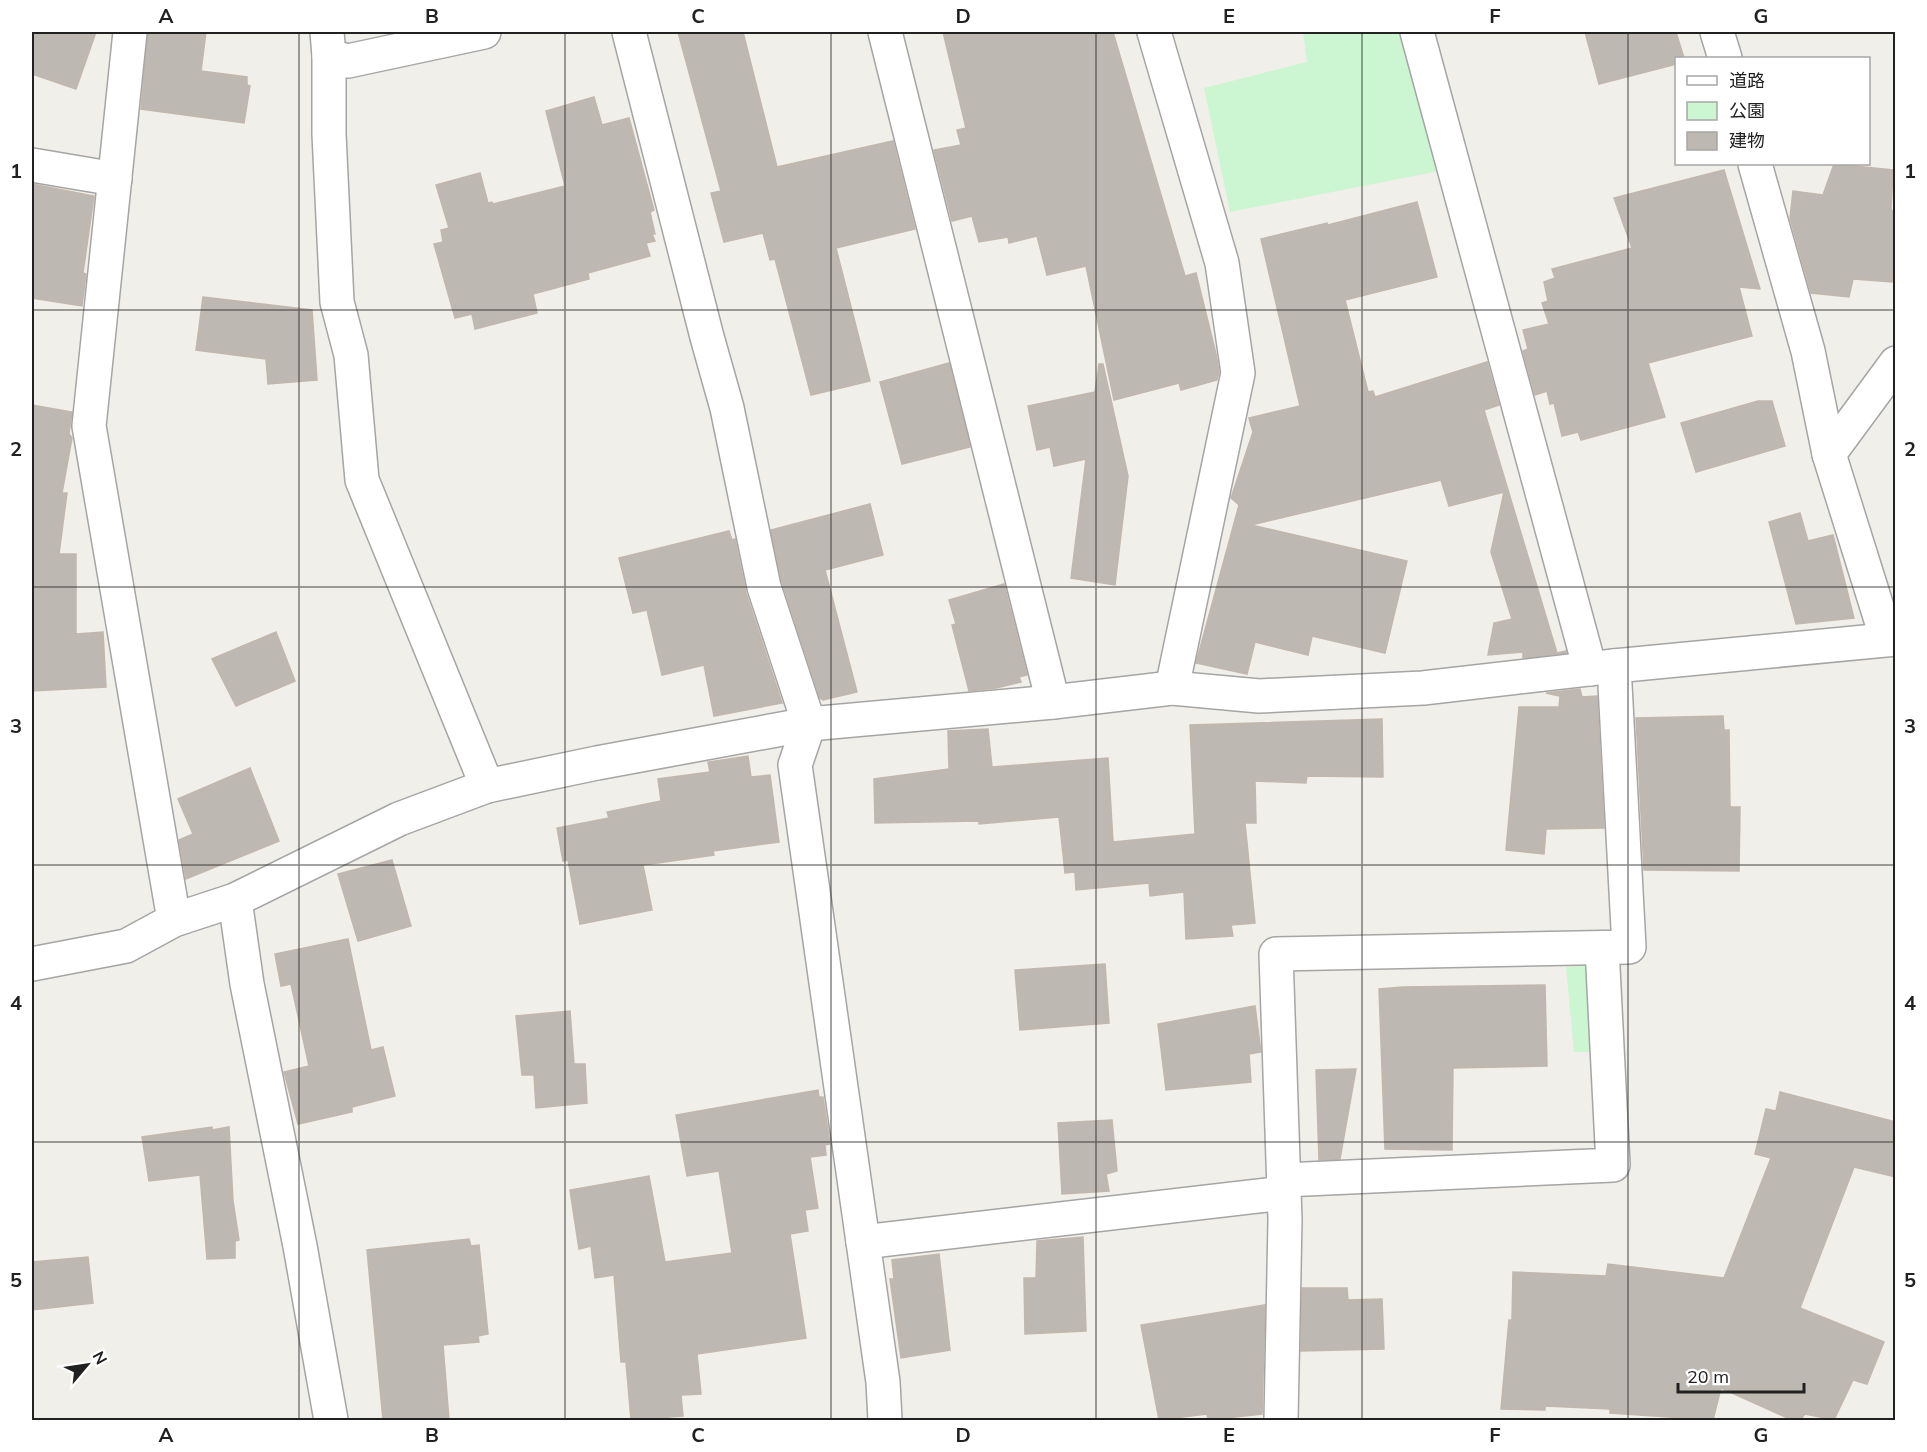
<svg xmlns="http://www.w3.org/2000/svg" width="1927" height="1452" font-family="Mulish,'Noto Sans JP',sans-serif">
  <style>
    .park { fill: #cbf6d1 }
    .building { fill: #beb8b2; stroke: #c1b7ac; stroke-width: 1.5 }
    .lines { fill: none; stroke-linecap: round; stroke-linejoin: round }
    .street-casing { stroke: #a5a5a5; stroke-width: 36 }
    .street { stroke: #fff; stroke-width: 33 }
    .grid { fill: none; stroke: #212121; stroke-width: 1.5; stroke-opacity: 0.55 }
    .neatline { fill: none; stroke: #212121; stroke-width: 2 }
    .grid-label { font-size: 20px; text-anchor: middle; font-weight: bold; fill: #212121 }
  </style>
  <rect width="100%" height="100%" fill="#f1efe9"/>
  <g class="park">
    <polygon points="1303,32 1403,32 1439,171 1230,212 1204,88 1307,62"/>
    <polygon points="1597,965 1603,1052 1574,1052 1566,967"/>
  </g>
  <g class="building">
    <polygon points="32,32 96,32 76,89 32,74"/>
    <polygon points="148,32 206,32 201,71 247,77 247,85 250,86 244,123 141,109"/>
    <polygon points="678,32 743,32 777,167 893,141 915,229 836,248 870,381 811,395 775,259 770,260 763,233 724,242 711,193 721,191"/>
    <polygon points="943,32 1113,32 1185,276 1196,273 1216,354 1219,372 1217,380 1181,390 1179,383 1114,400 1086,266 1047,275 1037,236 1009,243 1008,237 979,242 972,216 952,221 934,150 961,145 957,130 966,128"/>
    <polygon points="1585,32 1676,32 1684,58 1677,58 1677,64 1599,84"/>
    <polygon points="594,97 602,125 629,118 654,210 650,212 655,234 652,234 655,241 646,243 650,256 588,273 589,279 533,294 537,313 475,329 472,314 455,318 434,244 443,242 441,230 449,228 436,185 480,173 488,203 492,202 493,204 565,186 546,111"/>
    <polygon points="1834,164 1893,170 1891,210 1896,212 1896,257 1892,282 1853,279 1849,297 1811,293 1790,218 1793,191 1823,195"/>
    <polygon points="1724,170 1760,289 1739,287 1752,336 1648,363 1665,417 1581,440 1578,432 1562,436 1554,403 1550,404 1547,391 1535,395 1523,351 1528,349 1523,330 1549,324 1542,303 1548,301 1544,282 1555,278 1552,269 1632,248 1614,198"/>
    <polygon points="32,184 94,196 83,273 86,274 82,306 32,298"/>
    <polygon points="1417,202 1437,277 1345,300 1368,392 1373,391 1375,397 1487,362 1499,405 1484,410 1557,653 1566,651 1566,653 1523,658 1523,652 1488,655 1494,623 1512,619 1491,552 1504,492 1449,506 1441,480 1251,525 1407,561 1385,653 1312,636 1308,655 1255,642 1247,674 1196,663 1239,505 1231,498 1253,432 1249,418 1300,406 1261,239 1327,223 1328,225"/>
    <polygon points="203,297 312,310 317,380 268,384 266,359 196,350"/>
    <polygon points="949,363 970,447 902,464 880,382"/>
    <polygon points="1099,364 1103,364 1128,476 1115,585 1071,578 1086,459 1054,466 1050,447 1037,450 1028,406 1095,392"/>
    <polygon points="1758,401 1772,401 1785,446 1696,472 1681,423"/>
    <polygon points="32,405 72,412 69,434 72,438 62,493 67,493 59,554 76,554 76,634 103,632 106,687 32,691"/>
    <polygon points="870,504 883,555 825,570 857,692 823,700 820,698 782,582 771,530"/>
    <polygon points="1800,513 1808,541 1833,535 1854,618 1796,624 1769,522"/>
    <polygon points="729,531 732,540 735,539 746,593 782,703 714,716 704,665 662,675 647,610 633,613 619,558"/>
    <polygon points="1004,584 1027,675 1019,677 1021,682 996,688 969,691 952,625 956,624 949,600"/>
    <polygon points="276,632 295,681 236,706 212,659"/>
    <polygon points="1580,689 1582,697 1597,696 1604,828 1546,829 1544,854 1506,850 1519,707 1559,707 1560,697 1564,697 1546,693"/>
    <polygon points="1723,716 1724,730 1729,730 1730,807 1740,807 1739,871 1644,870 1636,718"/>
    <polygon points="1382,719 1383,777 1307,776 1306,783 1255,781 1256,823 1245,823 1255,923 1231,925 1233,936 1186,939 1184,892 1150,896 1149,883 1076,890 1075,872 1065,873 1059,817 979,824 979,821 875,823 874,779 949,769 948,731 988,729 992,767 1108,758 1113,842 1195,834 1190,725"/>
    <polygon points="748,756 751,777 770,775 779,842 713,851 714,855 643,865 652,910 580,924 568,860 563,861 557,828 609,818 607,812 661,801 658,779 710,772 708,762"/>
    <polygon points="250,768 279,841 186,879 179,840 193,834 178,799"/>
    <polygon points="392,860 411,926 358,941 338,874"/>
    <polygon points="348,939 371,1050 383,1047 395,1096 352,1107 352,1112 298,1124 284,1072 309,1066 291,984 281,986 275,954"/>
    <polygon points="1105,964 1109,1023 1020,1030 1015,970"/>
    <polygon points="1545,985 1547,1066 1453,1068 1452,1150 1385,1149 1379,989 1403,987"/>
    <polygon points="1255,1006 1261,1052 1249,1054 1251,1082 1166,1090 1158,1024"/>
    <polygon points="570,1011 574,1064 585,1064 587,1103 536,1108 534,1075 522,1075 516,1016"/>
    <polygon points="1356,1069 1340,1159 1319,1160 1316,1070"/>
    <polygon points="818,1090 819,1097 823,1097 830,1144 825,1145 826,1155 810,1157 818,1208 805,1210 808,1231 790,1234 806,1338 697,1354 701,1394 681,1395 683,1416 668,1417 668,1420 631,1420 626,1362 621,1362 614,1275 595,1278 591,1246 579,1249 570,1190 649,1176 665,1262 732,1253 719,1171 687,1176 676,1115"/>
    <polygon points="1780,1092 1896,1122 1896,1177 1854,1167 1800,1308 1884,1342 1867,1384 1853,1380 1834,1420 1805,1414 1800,1420 1792,1420 1721,1388 1713,1420 1610,1413 1610,1409 1545,1406 1545,1410 1501,1409 1509,1320 1512,1320 1513,1272 1606,1276 1608,1264 1724,1278 1771,1158 1755,1154 1766,1109 1776,1111"/>
    <polygon points="1112,1120 1117,1171 1106,1174 1109,1191 1062,1194 1058,1123"/>
    <polygon points="212,1127 212,1130 229,1127 233,1201 239,1240 235,1241 235,1258 207,1259 200,1175 149,1181 142,1137"/>
    <polygon points="1083,1237 1086,1331 1025,1334 1024,1278 1036,1278 1037,1241"/>
    <polygon points="469,1239 471,1246 479,1245 488,1334 478,1336 479,1342 443,1345 449,1420 383,1420 367,1250"/>
    <polygon points="939,1254 950,1350 901,1358 890,1279 894,1279 892,1260"/>
    <polygon points="88,1257 93,1303 32,1310 32,1262"/>
    <polygon points="1302,1288 1347,1288 1348,1300 1382,1299 1384,1349 1301,1351"/>
    <polygon points="1265,1305 1262,1414 1208,1420 1207,1414 1159,1420 1141,1325"/>
  </g>
  <g class="lines">
    <defs>
      <g id="street">
        <polyline points="130,32 89,426 174,920"/>
        <polyline points="327,32 329,56 329,134 337,302 351,355 362,480 487,786"/>
        <polyline points="629,32 707,337 727,408 764,587 809,724 795,765 883,1382 885,1420"/>
        <polyline points="885,32 1053,702"/>
        <polyline points="1154,32 1222,263 1238,373 1172,688"/>
        <polyline points="1417,32 1590,669"/>
        <polyline points="1717,32 1725,58"/>
        <polyline points="329,56 348,61 484,32"/>
        <polyline points="1755,164 1808,351 1829,454 1887,639"/>
        <polyline points="32,165 115,179"/>
        <polyline points="1829,454 1896,363"/>
        <polyline points="235,900 247,984 300,1246 331,1420"/>
        <polyline points="32,964 126,946 174,920 235,900 399,819 487,786 597,763 809,724 1053,702 1172,688 1259,696 1423,688 1614,666 1896,639"/>
        <polyline points="1284,1180 1613,1165 1602,948"/>
        <polyline points="863,1242 1284,1193"/>
        <polyline points="1281,1420 1285,1220 1276,954 1629,947 1614,666"/>
      </g>
    </defs>
    <use href="#street" class="street-casing"/>
    <use href="#street" class="street"/>
  </g>
  <path class="grid" d="M 299,32 L 299,1420M 565,32 L 565,1420M 831,32 L 831,1420M 1096,32 L 1096,1420M 1362,32 L 1362,1420M 1628,32 L 1628,1420M 32,310 L 1896,310M 32,587 L 1896,587M 32,865 L 1896,865M 32,1142 L 1896,1142"/>
  <rect width="1927" height="1452" fill="none" stroke="#ffffff" stroke-width="66"/>
  <rect x="1675" y="57" width="195" height="108" fill="#ffffff" stroke="#a6a6a6" stroke-width="1.5"/>
  <rect x="1687" y="76" width="30" height="9" fill="#ffffff" stroke="#a6a6a6" stroke-width="1.5"/>
  <text x="1729" y="87" font-size="18" fill="#212121">道路</text>
  <rect x="1687" y="102" width="30" height="18" fill="#cbf6d1" stroke="#a6a6a6" stroke-width="1.5"/>
  <text x="1729" y="117" font-size="18" fill="#212121">公園</text>
  <rect x="1687" y="132" width="30" height="18" fill="#beb8b2" stroke="#a6a6a6" stroke-width="1.5"/>
  <text x="1729" y="147" font-size="18" fill="#212121">建物</text>
  <g transform="translate(87 1365) rotate(61)" stroke="#ffffff" stroke-width="4.5" paint-order="stroke">
  <path d="M0-4.5L10 22L0 15L-10 22Z" fill="#212121"/>
  <text y="-9" font-size="16" font-weight="bold" text-anchor="middle" fill="#212121">N</text>
  </g>
  <path d="M1678 1383v9h126v-9" fill="none" stroke="#212121" stroke-width="3"/>
  <text x="1687" y="1383" font-size="18" fill="#212121" stroke="#ffffff" stroke-width="4.5" paint-order="stroke">20 m</text>
  <rect x="33" y="33" width="1861" height="1386" class="neatline"/>
  <g class="grid-label">
    <text x="166" y="23">A</text>
    <text x="432" y="23">B</text>
    <text x="698" y="23">C</text>
    <text x="963" y="23">D</text>
    <text x="1229" y="23">E</text>
    <text x="1495" y="23">F</text>
    <text x="1761" y="23">G</text>
    <text x="16" y="178">1</text>
    <text x="1910" y="178">1</text>
    <text x="16" y="456">2</text>
    <text x="1910" y="456">2</text>
    <text x="16" y="733">3</text>
    <text x="1910" y="733">3</text>
    <text x="16" y="1010">4</text>
    <text x="1910" y="1010">4</text>
    <text x="16" y="1287">5</text>
    <text x="1910" y="1287">5</text>
    <text x="166" y="1442">A</text>
    <text x="432" y="1442">B</text>
    <text x="698" y="1442">C</text>
    <text x="963" y="1442">D</text>
    <text x="1229" y="1442">E</text>
    <text x="1495" y="1442">F</text>
    <text x="1761" y="1442">G</text>
  </g>
</svg>
